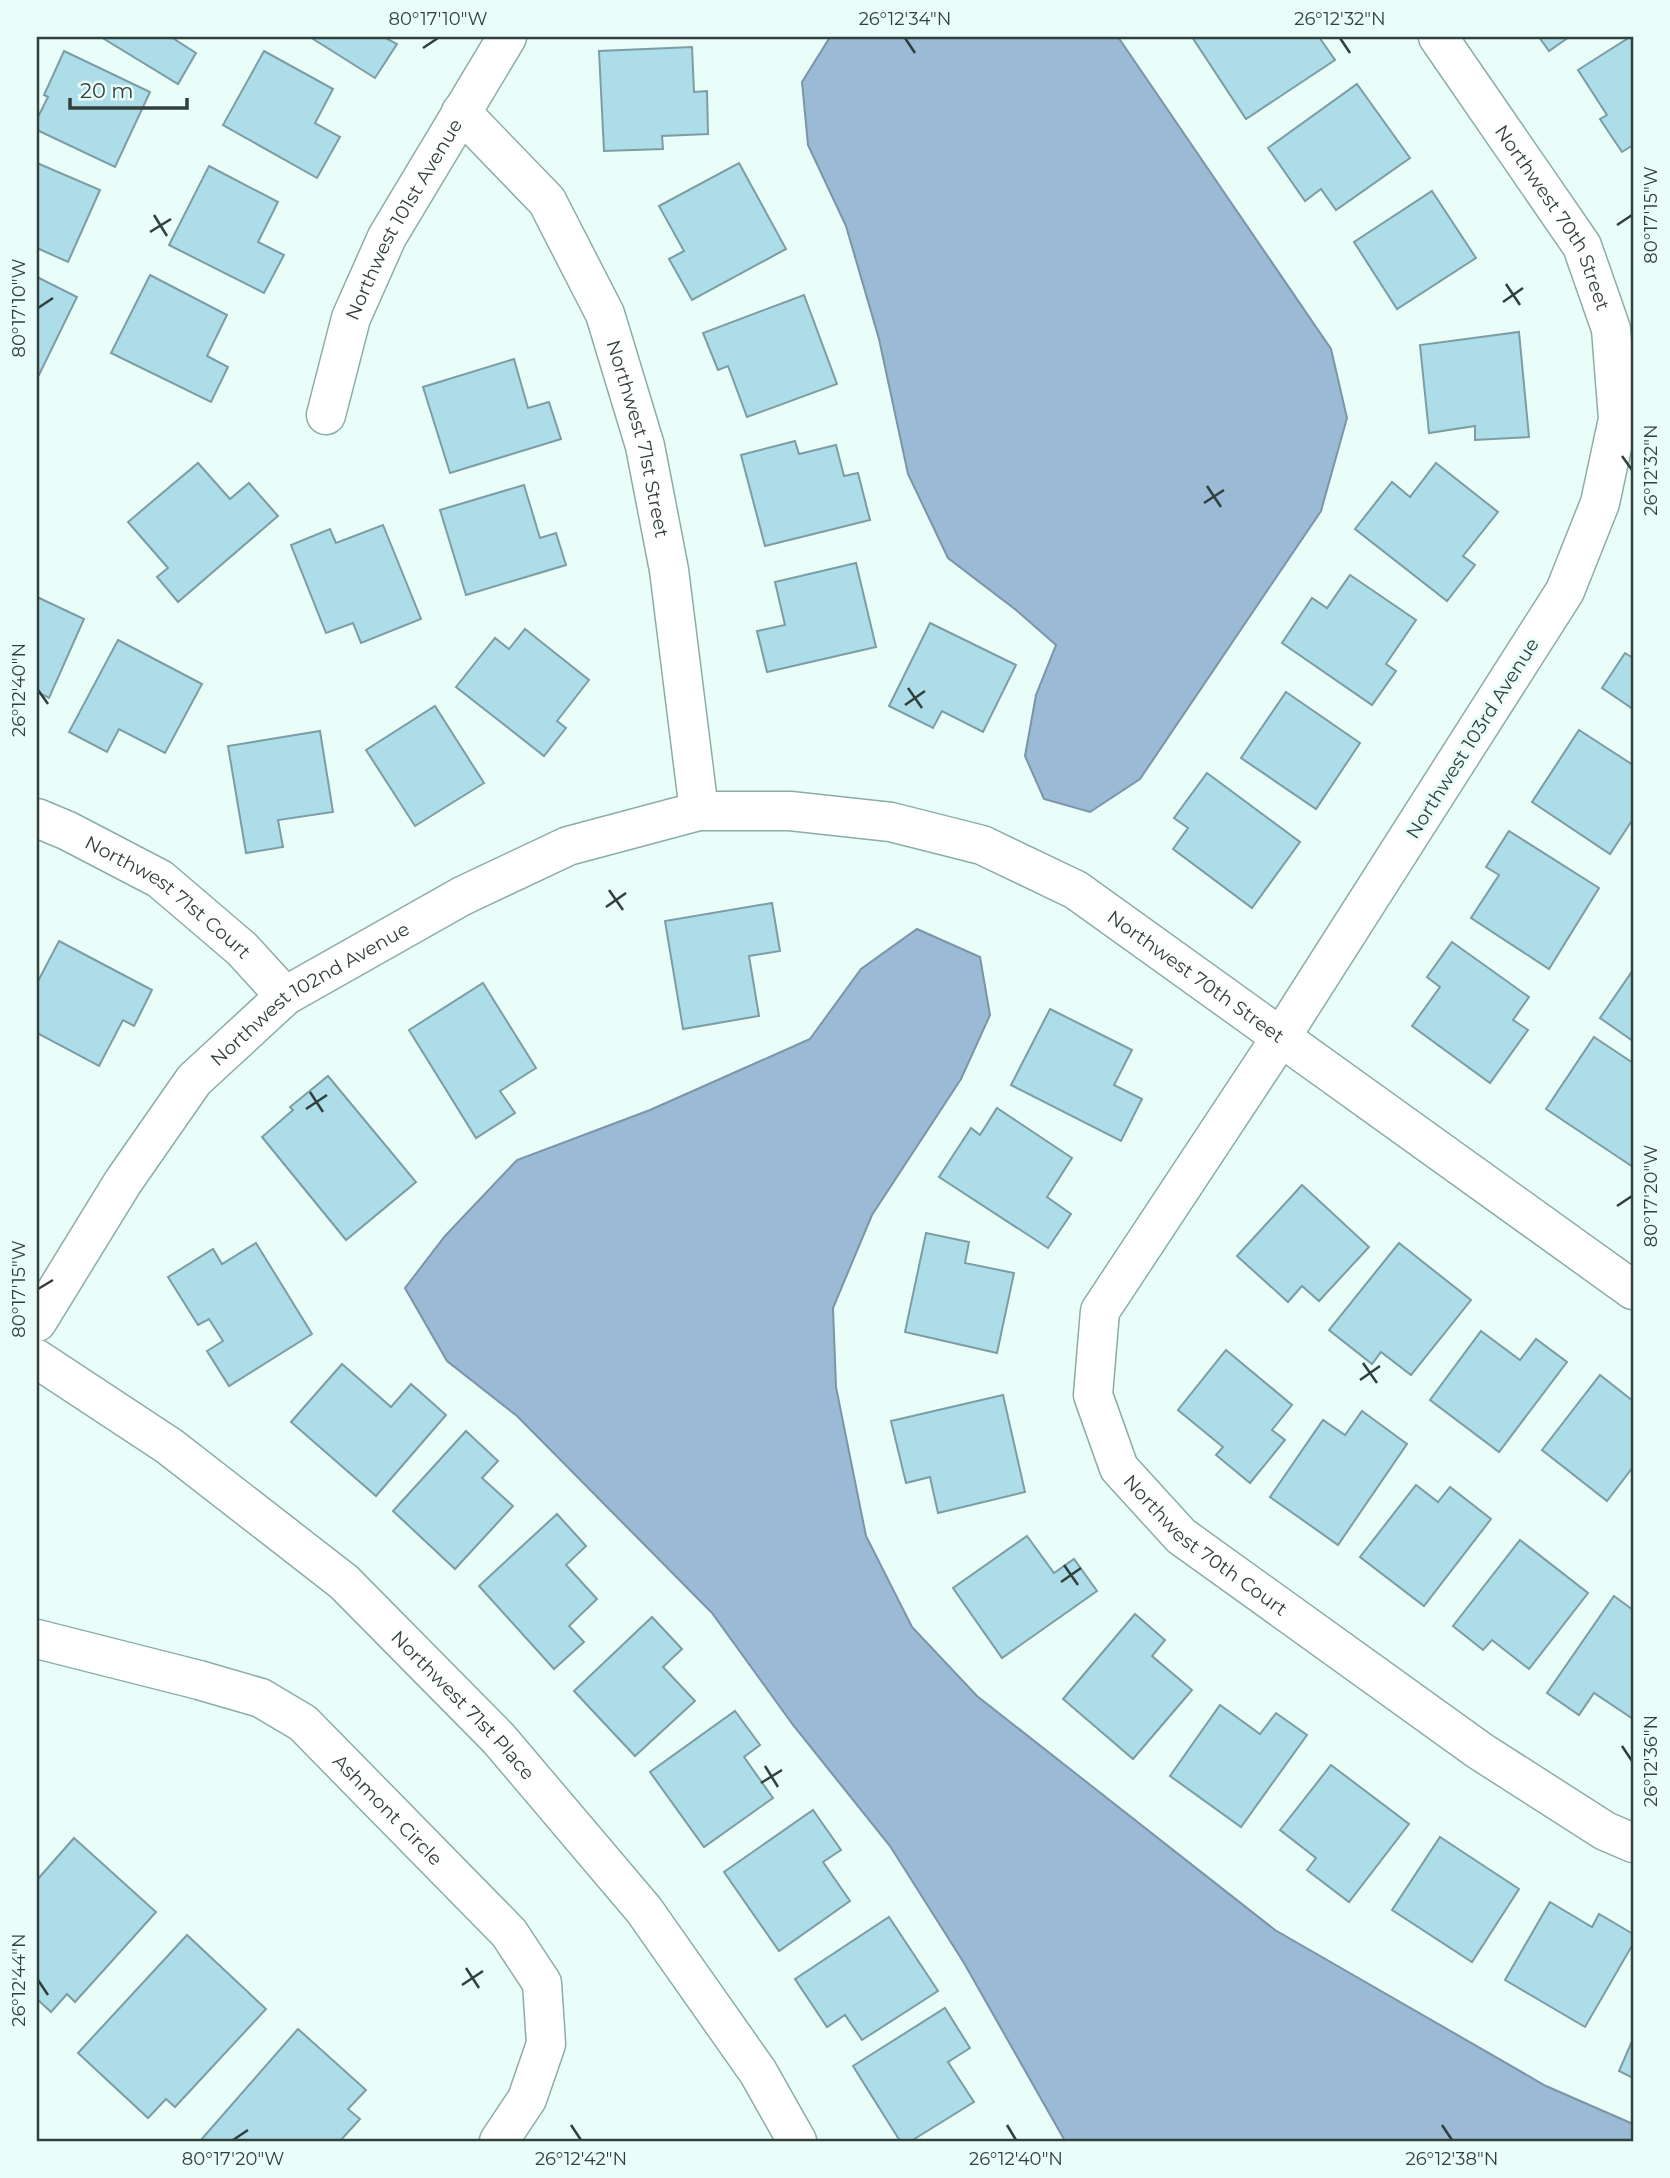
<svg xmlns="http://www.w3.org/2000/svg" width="1670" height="2178" font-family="Montserrat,sans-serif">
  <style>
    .water { fill: #9abad6; stroke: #7b95a8; stroke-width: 2 }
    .building { fill: #acdde8; stroke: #7c9da4; stroke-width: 2 }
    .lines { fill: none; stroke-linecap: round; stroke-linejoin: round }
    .minor-casing { stroke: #8bada7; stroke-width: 41 }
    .minor { stroke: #fff; stroke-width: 38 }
    .ticks { fill: none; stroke: #32403d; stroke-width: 2.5 }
    .labels { text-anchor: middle; stroke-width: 6; stroke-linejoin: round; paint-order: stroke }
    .street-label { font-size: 19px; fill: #32403d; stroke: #e9fdf9 }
    .neatline { fill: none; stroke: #32403d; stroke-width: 2.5 }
    .ticks-label { font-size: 18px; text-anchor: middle; fill: #32403d }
  </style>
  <rect width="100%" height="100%" fill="#e9fdf9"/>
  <g class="water">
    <polygon points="830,37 1118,37 1331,349 1347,418 1321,511 1140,779 1090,812 1044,799 1025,756 1036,695 1056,645 1016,610 948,558 908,474 879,339 846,226 808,145 802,82"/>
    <polygon points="917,929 980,957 990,1015 961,1079 872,1215 833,1308 836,1387 866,1536 912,1627 977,1696 1275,1930 1546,2086 1633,2124 1633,2141 1065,2141 964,1963 890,1846 793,1725 712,1613 517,1416 447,1361 405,1288 445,1236 517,1160 650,1110 810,1039 861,969"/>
  </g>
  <g class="building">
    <polygon points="101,37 171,37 196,53 178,84"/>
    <polygon points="310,37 384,37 397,44 375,78"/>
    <polygon points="1192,37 1319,37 1335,60 1246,119"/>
    <polygon points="1539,37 1569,37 1549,51"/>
    <polygon points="1630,37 1633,37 1633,145 1622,152 1600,119 1607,115 1578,70"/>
    <polygon points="692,47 694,92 707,91 708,134 662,136 663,149 604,151 599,51"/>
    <polygon points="64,51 150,92 115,167 37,130 37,119 48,97 44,95"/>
    <polygon points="264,51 333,89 315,123 340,137 317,178 223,125"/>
    <polygon points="1357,84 1410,158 1336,210 1321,189 1305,201 1268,148"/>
    <polygon points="37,163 100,190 68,262 37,248"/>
    <polygon points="739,163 786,249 692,300 669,259 684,251 659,206"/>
    <polygon points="209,166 278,202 258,242 284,255 264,293 169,245"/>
    <polygon points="1432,191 1476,258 1397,309 1354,242"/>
    <polygon points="150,275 227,315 207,356 228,367 211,402 111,353"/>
    <polygon points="37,277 77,297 39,375 37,374"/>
    <polygon points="804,295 837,384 747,417 728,366 718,370 703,333"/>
    <polygon points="1519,332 1529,437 1475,440 1475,426 1429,433 1420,345"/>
    <polygon points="514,359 528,408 549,402 561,439 450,473 423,387"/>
    <polygon points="795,441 799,454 836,445 844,476 858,473 870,520 765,546 741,455"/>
    <polygon points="198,463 230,499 249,483 278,516 178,602 157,577 168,568 128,522"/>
    <polygon points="1436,463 1498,512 1463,556 1475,565 1447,601 1355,529 1392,482 1410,497"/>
    <polygon points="524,485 540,538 556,533 566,565 466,595 440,510"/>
    <polygon points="383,525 421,619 361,643 353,623 326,633 291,545 330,529 336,543"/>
    <polygon points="856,563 876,647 767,672 757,631 785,625 775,582"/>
    <polygon points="1350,575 1416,620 1386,664 1396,671 1372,705 1282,643 1312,598 1327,608"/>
    <polygon points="37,597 84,619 49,698 37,692"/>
    <polygon points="930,623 1016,665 983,732 942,711 933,728 889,706"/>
    <polygon points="525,629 589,680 557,721 566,728 544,756 456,687 495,638 509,649"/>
    <polygon points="118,640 202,684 165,753 119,729 107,752 69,732"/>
    <polygon points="1625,653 1633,658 1633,709 1602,688"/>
    <polygon points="1286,692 1360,743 1316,809 1241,758"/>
    <polygon points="435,706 484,783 415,826 366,750"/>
    <polygon points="1579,730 1633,765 1633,819 1610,854 1532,802"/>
    <polygon points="320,731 333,812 278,820 283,847 246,853 228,746"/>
    <polygon points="1207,773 1300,842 1252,908 1173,849 1188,828 1174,818"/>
    <polygon points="1509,831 1599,888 1549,969 1471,918 1499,875 1486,867"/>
    <polygon points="772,903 780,951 749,956 759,1016 683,1029 665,921"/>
    <polygon points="59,941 152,990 134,1026 123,1020 99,1066 37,1033 37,983"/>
    <polygon points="1452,942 1529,997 1513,1020 1528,1030 1490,1083 1412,1026 1440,987 1427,977"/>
    <polygon points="1633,970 1633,1041 1600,1018"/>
    <polygon points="483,983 536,1068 500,1091 515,1113 476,1138 409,1030"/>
    <polygon points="1050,1009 1132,1050 1114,1085 1142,1099 1121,1141 1011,1085"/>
    <polygon points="1594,1037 1633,1063 1633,1167 1546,1109"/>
    <polygon points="328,1076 416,1182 346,1240 262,1137 293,1110 290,1107"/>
    <polygon points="997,1108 1072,1158 1047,1197 1071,1214 1048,1248 939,1177 971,1128 980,1135"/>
    <polygon points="1302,1185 1369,1247 1319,1301 1302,1286 1288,1302 1237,1256"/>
    <polygon points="926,1233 969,1242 965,1263 1014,1273 997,1353 905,1332"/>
    <polygon points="256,1243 312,1334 229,1386 207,1351 223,1341 209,1319 198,1325 168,1277 213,1249 222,1264"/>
    <polygon points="1399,1243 1471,1300 1411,1375 1381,1352 1372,1364 1329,1330"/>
    <polygon points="1481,1331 1520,1360 1536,1339 1567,1362 1499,1452 1430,1400"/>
    <polygon points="1226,1350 1292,1405 1272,1430 1285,1440 1250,1483 1216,1455 1223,1447 1178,1410"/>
    <polygon points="342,1364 391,1407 411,1384 446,1415 376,1496 291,1422"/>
    <polygon points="1600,1375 1633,1401 1633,1467 1607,1501 1542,1450"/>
    <polygon points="1003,1395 1025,1492 938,1513 930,1477 906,1483 891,1421"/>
    <polygon points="1362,1411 1407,1444 1338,1545 1270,1497 1323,1420 1345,1435"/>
    <polygon points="466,1431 498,1461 482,1478 513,1506 455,1569 393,1511"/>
    <polygon points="1416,1485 1438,1502 1450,1487 1491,1519 1424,1606 1360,1557"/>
    <polygon points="557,1514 586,1546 566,1565 597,1599 569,1626 584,1642 554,1669 479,1586"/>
    <polygon points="1027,1536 1054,1573 1074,1559 1097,1591 1002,1658 953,1588"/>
    <polygon points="1520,1540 1588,1593 1529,1669 1492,1640 1483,1650 1453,1626"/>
    <polygon points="1614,1596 1633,1610 1633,1719 1594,1693 1579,1715 1547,1693"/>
    <polygon points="1135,1614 1165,1640 1152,1656 1192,1690 1133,1759 1063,1699"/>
    <polygon points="652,1617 682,1649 663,1667 695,1701 635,1756 574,1691"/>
    <polygon points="1220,1705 1260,1734 1276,1713 1307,1735 1241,1827 1170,1776"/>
    <polygon points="735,1711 760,1745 744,1757 773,1798 704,1847 650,1772"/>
    <polygon points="1331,1765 1409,1824 1349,1902 1307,1870 1316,1858 1280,1830"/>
    <polygon points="813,1810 841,1850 823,1862 850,1901 779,1951 724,1872"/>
    <polygon points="1440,1837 1519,1889 1472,1962 1392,1910"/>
    <polygon points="74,1838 156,1912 75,2002 67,1994 51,2012 37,1999 37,1880"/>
    <polygon points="1550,1902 1592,1927 1599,1914 1633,1934 1633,1944 1585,2027 1505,1980"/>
    <polygon points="889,1917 938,1991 862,2040 845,2015 827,2027 795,1979"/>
    <polygon points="187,1935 266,2009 175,2107 166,2099 148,2118 78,2053"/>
    <polygon points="945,2008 970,2048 948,2062 974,2102 911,2141 900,2141 853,2066"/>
    <polygon points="298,2029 366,2090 348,2109 360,2119 340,2141 200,2141"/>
    <polygon points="1633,2039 1633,2078 1619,2071"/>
  </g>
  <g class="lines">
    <defs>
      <g id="minor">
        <path id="s1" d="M 1438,37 L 1582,246 L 1611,329 L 1618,419 L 1600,503 L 1565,591 L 1281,1037 L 1100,1311 L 1093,1395 L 1119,1468 L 1181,1536 L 1480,1751 L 1605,1831 L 1633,1843"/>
        <path id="s2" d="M 461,112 L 547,201 L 605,314 L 645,446 L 669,570 L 699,811"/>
        <path id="s3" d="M 326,415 L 351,318 L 387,237 L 507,37"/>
        <path id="s4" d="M 37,818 L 68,831 L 160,879 L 242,949 L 285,996"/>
        <path id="s5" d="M 37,1322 L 123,1182 L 194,1080 L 285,996 L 462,896 L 568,846 L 699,811 L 790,811 L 891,822 L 982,845 L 1076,890 L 1633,1290"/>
        <path id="s6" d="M 37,1359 L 169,1446 L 344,1582 L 499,1739 L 644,1910 L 758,2072 L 797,2141"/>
        <path id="s7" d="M 37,1639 L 199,1680 L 261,1698 L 303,1723 L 509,1933 L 542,1983 L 546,2044 L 527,2099 L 499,2141"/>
      </g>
    </defs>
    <use href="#minor" class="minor-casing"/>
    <use href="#minor" class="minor"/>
  </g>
  <path class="ticks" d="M 905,38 L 915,53M 1340,38 L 1350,53M 423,48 L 438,38M 154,215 L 167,236M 1617,225 L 1632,215M 150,232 L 171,219M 1506,284 L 1520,305M 1503,302 L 1523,288M 38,308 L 53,298M 1622,456 L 1632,470M 1207,486 L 1221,507M 1204,503 L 1224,490M 908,688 L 922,708M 38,690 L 48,704M 905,705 L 925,691M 609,890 L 623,910M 606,907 L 626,893M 310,1092 L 323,1112M 306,1109 L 327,1095M 1617,1206 L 1632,1196M 38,1289 L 53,1280M 1363,1363 L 1377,1383M 1360,1380 L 1380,1366M 1064,1565 L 1078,1585M 1061,1582 L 1081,1568M 1622,1746 L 1632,1761M 765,1766 L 778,1787M 761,1783 L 782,1770M 466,1968 L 479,1988M 38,1980 L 48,1995M 462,1985 L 483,1971M 571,2125 L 581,2140M 1007,2125 L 1016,2140M 1442,2125 L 1452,2140M 233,2140 L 248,2130"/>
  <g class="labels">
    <g class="street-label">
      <text dy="7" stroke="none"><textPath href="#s1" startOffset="215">Northwest 70th Street</textPath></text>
      <text dy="7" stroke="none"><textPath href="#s3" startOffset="212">Northwest 101st Avenue</textPath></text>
      <text dy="7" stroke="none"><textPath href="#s2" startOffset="380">Northwest 71st Street</textPath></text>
      <text transform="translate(1472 738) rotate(-58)" y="7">Northwest 103rd Avenue</text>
      <text dy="7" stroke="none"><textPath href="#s4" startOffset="154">Northwest 71st Court</textPath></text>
      <text dy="7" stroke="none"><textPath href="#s5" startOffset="1407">Northwest 70th Street</textPath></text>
      <text dy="7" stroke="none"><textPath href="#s5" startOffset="434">Northwest 102nd Avenue</textPath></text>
      <text dy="7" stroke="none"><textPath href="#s1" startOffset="1748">Northwest 70th Court</textPath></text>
      <text dy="7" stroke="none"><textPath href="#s6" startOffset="551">Northwest 71st Place</textPath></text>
      <text dy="7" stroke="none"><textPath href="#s7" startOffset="402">Ashmont Circle</textPath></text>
    </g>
  </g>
  <rect width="1670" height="2178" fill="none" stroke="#e9fdf9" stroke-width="77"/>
  <path d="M70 98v10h117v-10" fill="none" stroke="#32403d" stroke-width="3.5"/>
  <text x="80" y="98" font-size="21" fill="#32403d" stroke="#e9fdf9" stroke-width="5" paint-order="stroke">20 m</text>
  <rect x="38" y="38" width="1594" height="2102" class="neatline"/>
  <g class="ticks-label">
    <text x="438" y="25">80°17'10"W</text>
    <text x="905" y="25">26°12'34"N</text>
    <text x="1340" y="25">26°12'32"N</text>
    <text transform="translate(1651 215) rotate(-90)" y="6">80°17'15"W</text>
    <text transform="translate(19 308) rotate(-90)" y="6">80°17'10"W</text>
    <text transform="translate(1651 470) rotate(-90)" y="6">26°12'32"N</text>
    <text transform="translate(19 690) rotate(-90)" y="6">26°12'40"N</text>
    <text transform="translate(1651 1196) rotate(-90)" y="6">80°17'20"W</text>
    <text transform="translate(19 1289) rotate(-90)" y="6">80°17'15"W</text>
    <text transform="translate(1651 1761) rotate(-90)" y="6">26°12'36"N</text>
    <text transform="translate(19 1980) rotate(-90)" y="6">26°12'44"N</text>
    <text x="233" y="2165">80°17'20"W</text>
    <text x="581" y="2165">26°12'42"N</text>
    <text x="1016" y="2165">26°12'40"N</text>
    <text x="1452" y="2165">26°12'38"N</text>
  </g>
</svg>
